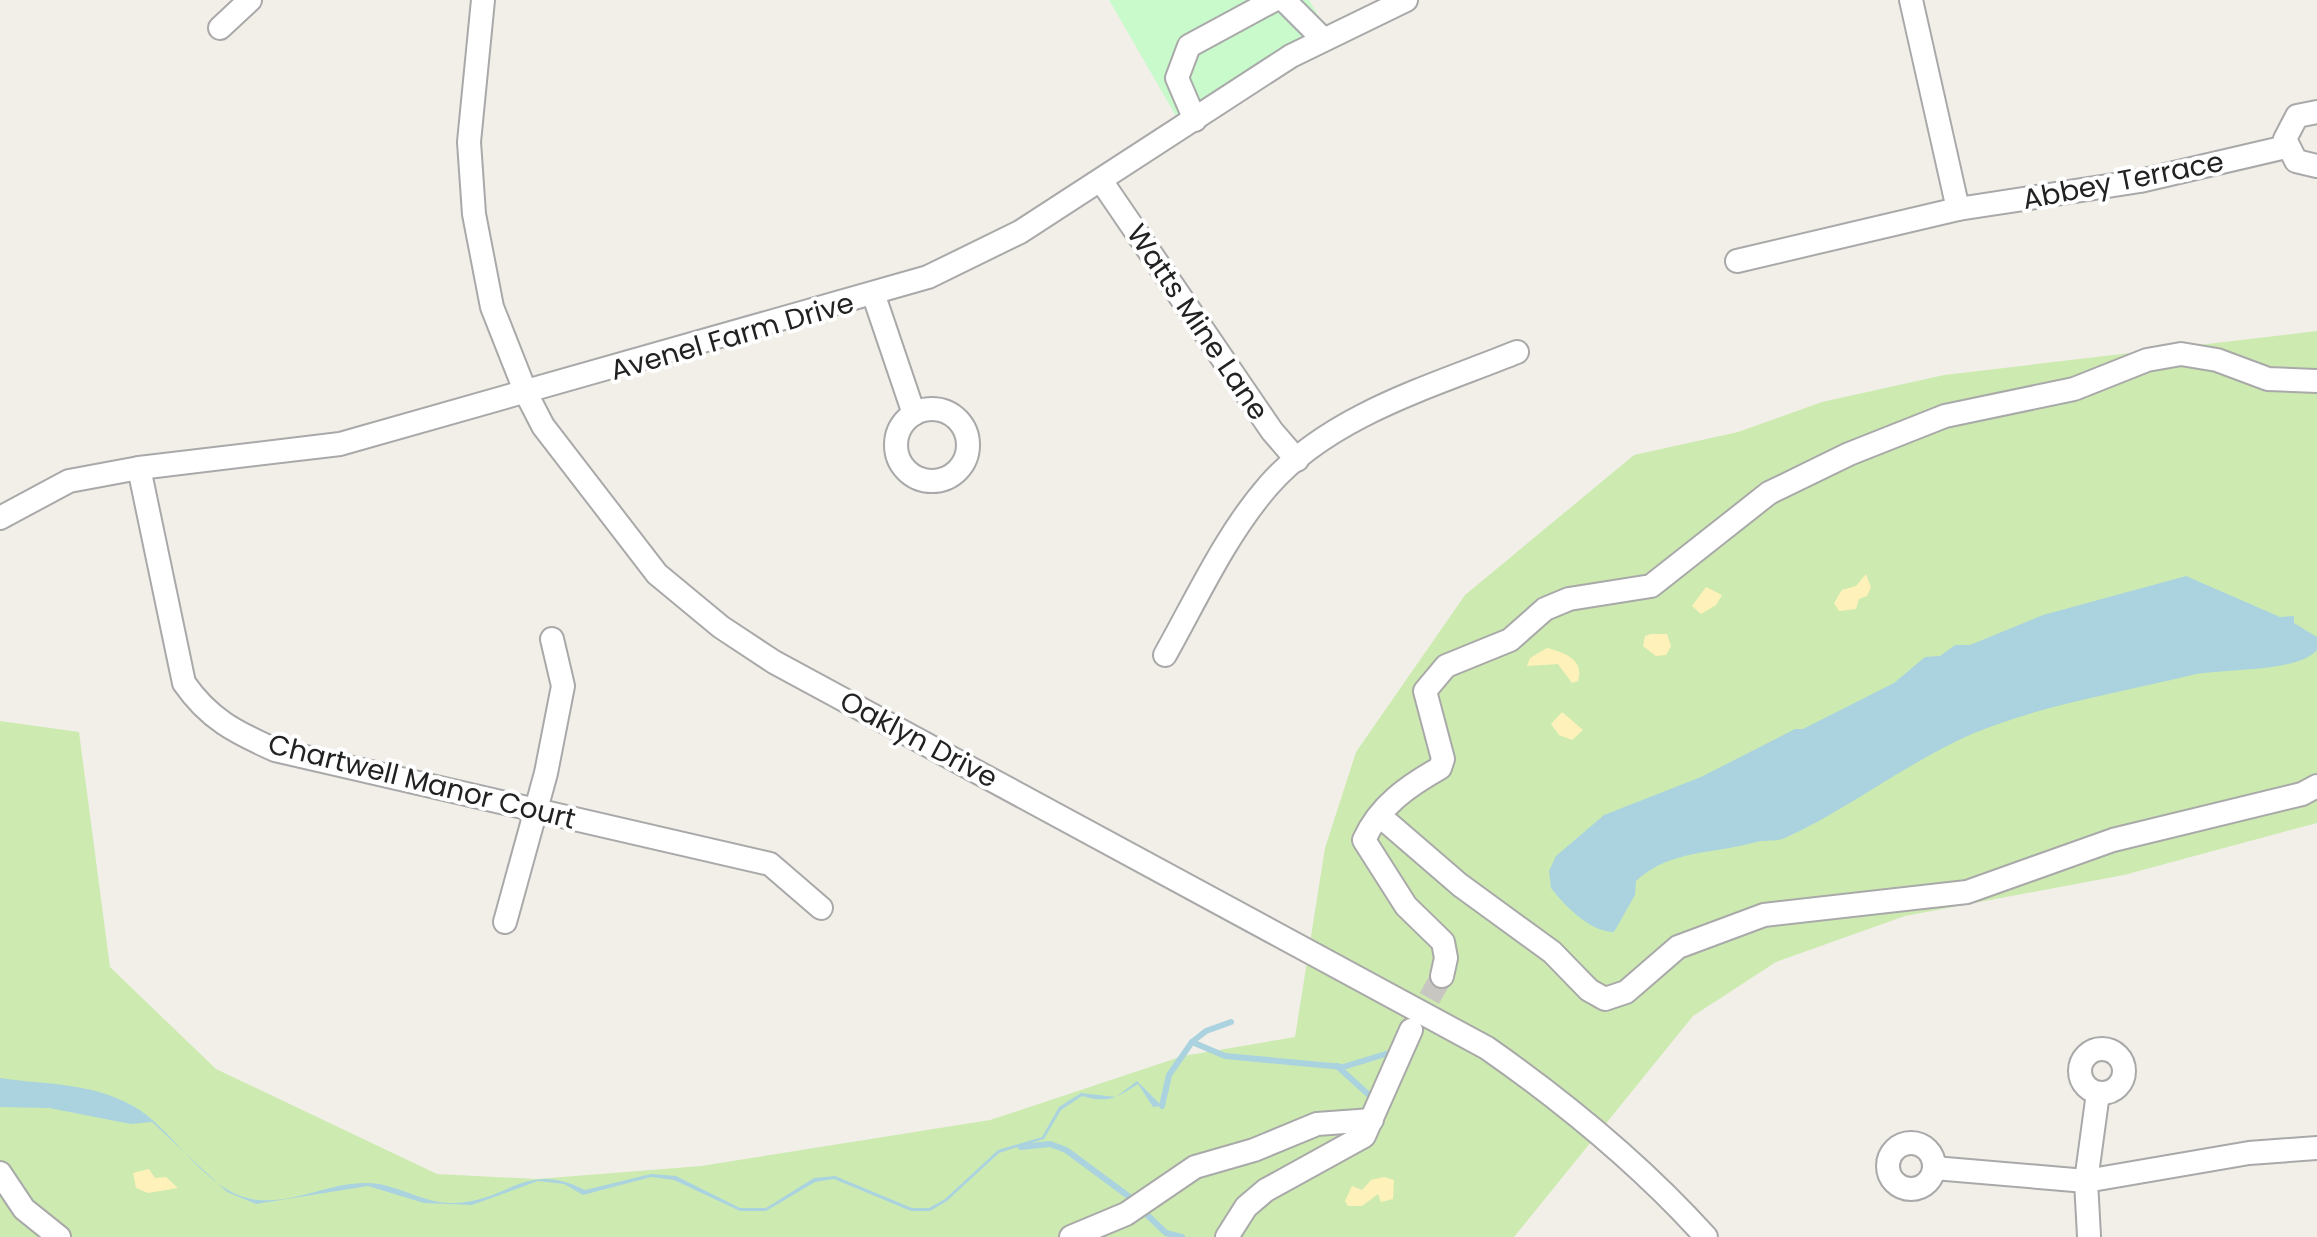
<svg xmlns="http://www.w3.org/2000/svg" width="2317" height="1237" font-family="Poppins,sans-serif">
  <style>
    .grass { fill: #cdebb0 }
    .sand { fill: #fff1ba }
    .park { fill: #c8facc }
    .water { fill: #aad3df }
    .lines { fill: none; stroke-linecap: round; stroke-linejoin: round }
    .stream { stroke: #aad3df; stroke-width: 6 }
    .minor-tunnel { stroke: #c8c6c1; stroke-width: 22; stroke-dasharray: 22 11; stroke-linecap: butt }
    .minor-casing { stroke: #a9a9a9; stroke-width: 26 }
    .minor { stroke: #fff; stroke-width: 22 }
    .labels { text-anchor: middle; stroke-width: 8; stroke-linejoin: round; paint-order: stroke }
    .street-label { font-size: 28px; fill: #222; stroke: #fff }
  </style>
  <rect width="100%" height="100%" fill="#f2efe9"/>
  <polygon class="grass" points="2317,331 2317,823 2124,875 1905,916 1776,962 1693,1016 1514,1237 0,1237 0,721 79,732 110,967 216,1069 437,1174 537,1179 701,1166 990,1120 1183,1056 1295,1037 1325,848 1356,752 1465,595 1634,455 1738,432 1822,402 1944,375"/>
  <g class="sand">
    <polygon points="1866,574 1871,587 1867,596 1859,599 1856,609 1839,611 1834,603 1842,590 1856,586"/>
    <polygon points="1706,587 1722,595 1716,605 1701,614 1692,606"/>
    <polygon points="1651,634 1667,634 1671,646 1666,655 1656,656 1643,646 1645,636"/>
    <path d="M 1547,648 C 1564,652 1585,660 1578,681 L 1572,683 L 1558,664 L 1527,666 L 1530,658 Z"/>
    <polygon points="1562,712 1583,730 1572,740 1559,735 1551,724"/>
    <polygon points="149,1169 155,1178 166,1177 178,1188 148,1193 136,1188 133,1173"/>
    <polygon points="1384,1177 1394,1180 1393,1199 1381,1202 1378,1194 1362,1206 1348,1206 1345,1201 1352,1186 1362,1190 1371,1180"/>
  </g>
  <polygon class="park" points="1109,0 1309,0 1328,32 1180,123"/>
  <g class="water">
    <path d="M 2186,576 L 2280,617 L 2294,616 L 2294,623 L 2317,637 L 2317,650 C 2297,673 2224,668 2192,675 C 2118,693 2041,705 1972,734 C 1906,763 1849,809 1785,838 C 1776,842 1764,840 1756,842 C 1716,854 1670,849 1636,881 L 1635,895 L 1614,932 C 1590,932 1565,906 1551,888 L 1549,871 L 1556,856 L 1604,815 L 1701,777 L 1795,729 L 1803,729 L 1894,683 L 1925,657 L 1940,656 L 1955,645 L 1970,645 L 2043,615 Z"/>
    <path d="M 0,1078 C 47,1085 90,1082 133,1106 C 176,1130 207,1197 260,1200 C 296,1203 329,1183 365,1183 C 395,1182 423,1204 454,1203 C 510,1201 525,1160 585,1190 L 651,1174 L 676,1176 L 740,1208 L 766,1208 L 814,1178 L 835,1176 L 912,1208 L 929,1208 L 945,1199 L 998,1150 L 1042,1137 L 1059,1107 L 1081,1093 L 1116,1097 L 1137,1081 L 1162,1106 L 1153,1107 L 1138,1084 C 1116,1098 1108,1104 1082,1096 L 1061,1110 L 1044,1139 L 999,1153 L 947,1201 L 930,1211 L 911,1211 L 834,1179 L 815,1182 L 766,1211 L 740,1211 L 674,1180 L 651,1177 L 583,1195 L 564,1184 L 538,1181 L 472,1205 L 424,1203 L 368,1186 L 256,1204 L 227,1192 L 152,1122 L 131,1124 L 49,1108 L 0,1107 Z"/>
  </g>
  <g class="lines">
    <g class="stream">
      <polyline points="1192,1042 1206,1031 1231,1022"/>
      <polyline points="1337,1066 1369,1095"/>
      <polyline points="1162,1106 1169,1075 1192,1042 1225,1056 1343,1067 1389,1053"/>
      <polyline points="1021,1147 1050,1144 1066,1150 1135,1201"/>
      <polyline points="1143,1211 1166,1233 1182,1237"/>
    </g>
    <polyline class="minor-tunnel" points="1413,1027 1442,976"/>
    <defs>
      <g id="minor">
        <path d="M 483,0 L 469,142 L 474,214 L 492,307 L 526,393 L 543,426 L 657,574 L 721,627 L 774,662 L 1487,1048 C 1567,1104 1640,1164 1706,1237"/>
        <polyline points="1284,0 1323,39"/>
        <polyline points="1911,0 1958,209"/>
        <polyline points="220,28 250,0"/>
        <polyline points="2317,112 2297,116 2285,139 2296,161 2317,166"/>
        <polyline points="1195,120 1177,78 1189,46 1274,0"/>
        <polyline points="1102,182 1272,431 1297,460"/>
        <polyline points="1737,261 1958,209 2140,181 2286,147"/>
        <polyline points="874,296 914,414"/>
        <circle cx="932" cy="445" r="36"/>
        <path d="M 139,468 L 184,683 C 209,719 235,732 275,750 L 770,864 L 821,908"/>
        <polyline points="0,518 69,481 139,468 340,444 928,277 1020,232 1291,56 1406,0"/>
        <path d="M 1165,655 C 1197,598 1226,534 1269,485 C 1330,415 1433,386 1517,352"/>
        <polyline points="1380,816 1460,885 1552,952 1589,990 1605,999 1626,992 1678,947 1764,915 1967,892 2113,840 2302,794 2317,786"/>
        <polyline points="505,922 546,773 563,686 552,639"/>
        <path d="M 1442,976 L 1446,958 L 1443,942 L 1406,906 L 1364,840 C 1379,806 1408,786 1440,768 L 1443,759 L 1425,691 L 1446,666 L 1510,640 L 1545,609 L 1569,599 L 1651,586 L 1769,493 L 1849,454 L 1945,416 L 2074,389 L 2147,360 L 2181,354 L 2217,360 L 2268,379 L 2317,381"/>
        <circle cx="2102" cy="1071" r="22"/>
        <circle cx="1911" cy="1166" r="23"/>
        <polyline points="1934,1168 2086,1181 2249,1153 2317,1148"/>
        <polyline points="0,1173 24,1209 59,1237"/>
        <polyline points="2089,1236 2086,1181 2098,1093"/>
        <polyline points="1071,1237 1126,1214 1195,1167 1254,1150 1317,1124 1372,1120"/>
        <polyline points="1227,1237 1246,1207 1266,1190 1364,1136 1411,1030"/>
      </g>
    </defs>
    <use href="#minor" class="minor-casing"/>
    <use href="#minor" class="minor"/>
  </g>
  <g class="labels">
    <g class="street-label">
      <text transform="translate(2123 180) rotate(-11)" y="10">Abbey Terrace</text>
      <text transform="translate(1198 322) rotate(56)" y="10">Watts Mine Lane</text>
      <text transform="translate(732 336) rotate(-16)" y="10">Avenel Farm Drive</text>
      <text transform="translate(919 739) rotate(28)" y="10">Oaklyn Drive</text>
      <text transform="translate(422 781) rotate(14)" y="10">Chartwell Manor Court</text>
    </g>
  </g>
</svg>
